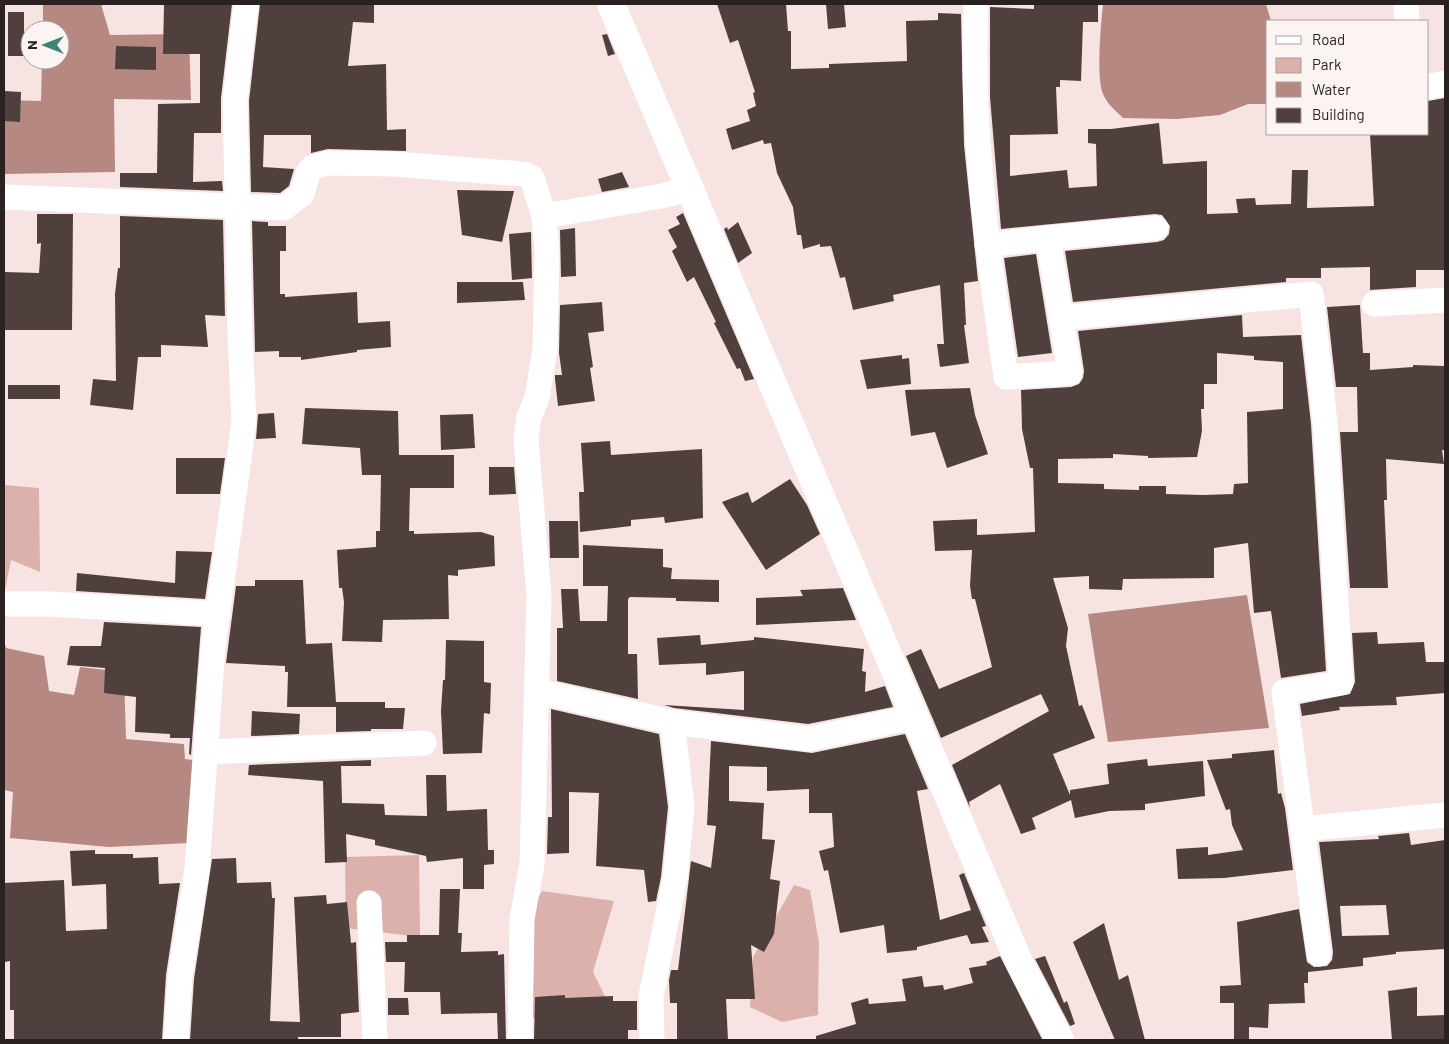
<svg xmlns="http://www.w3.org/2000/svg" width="1449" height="1044" font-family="Barlow,sans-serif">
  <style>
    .green { fill: #dcb1ac }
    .water { fill: #b68882 }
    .building { fill: #4f403e; fill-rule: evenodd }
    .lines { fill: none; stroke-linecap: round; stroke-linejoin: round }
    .minor { stroke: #fff; stroke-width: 25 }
    .major { stroke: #fff; stroke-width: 28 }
  </style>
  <rect width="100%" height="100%" fill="#f7e4e2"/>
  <g class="green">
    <polygon points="4,485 39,488 40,572 11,560 4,596"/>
    <polygon points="419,855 420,937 346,928 345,857"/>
    <polygon points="794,885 810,890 819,943 818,1015 782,1022 750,1007 753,957"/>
    <polygon points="542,891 614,901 593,972 618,1023 525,1017 527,920"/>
  </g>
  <g class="water">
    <polygon points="43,4 101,4 110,35 189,34 191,100 114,99 115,172 4,174 4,100 41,101 42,60 60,60 60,30 43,30"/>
    <path d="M 1103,4 L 1266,4 L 1271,21 L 1268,21 L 1268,104 L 1248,104 L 1220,115 L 1177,119 L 1123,118 C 1116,111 1107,104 1103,94 C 1096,76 1101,24 1103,4 Z"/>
    <polygon points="1247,595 1269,728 1108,742 1088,614"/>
    <polygon points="4,640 6,648 44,656 49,691 74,695 80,667 124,672 126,739 184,744 185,759 201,761 189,843 109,847 10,838 13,792 4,790"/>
  </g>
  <g class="building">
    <polygon points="164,4 232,4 221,98 221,133 194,133 193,182 222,181 223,191 120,187 120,173 157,173 158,104 200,103 200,54 163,54"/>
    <polygon points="260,4 374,4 374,23 353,22 348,66 386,64 387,130 406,129 406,151 328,149 311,153 311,135 264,135 263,167 294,169 289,186 280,193 251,192 249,101"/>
    <polygon points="717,4 786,4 788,31 791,31 791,69 829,68 829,64 907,61 906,21 938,20 938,13 961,14 964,145 978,281 964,283 966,325 964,325 969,363 940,367 937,344 944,344 940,285 893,295 894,301 853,310 845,277 840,278 831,246 820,247 820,244 803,249 801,235 797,235 793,207 777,173 771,143 764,144 763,140 732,150 726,129 750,121 747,110 756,106 753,93 755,92 738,40 730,43"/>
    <polygon points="826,4 844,4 846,27 828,29"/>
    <polygon points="1034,4 1098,4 1098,22 1083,22 1081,81 1060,80 1060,87 1056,87 1058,134 1010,135 1010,176 1067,170 1069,188 1097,186 1096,144 1088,143 1088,129 1111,129 1159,123 1163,164 1207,161 1207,214 1238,213 1236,199 1255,198 1256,205 1291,204 1292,170 1308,170 1307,208 1374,206 1370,134 1428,134 1428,101 1445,98 1445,270 1416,270 1416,287 1370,290 1370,267 1321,268 1321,278 1286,278 1286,282 1073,302 1065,251 1157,242 1164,240 1169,234 1170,226 1162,215 1155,214 1001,229 990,97 990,7 1034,9"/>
    <rect x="8" y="12" width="16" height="44"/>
    <polygon points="607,34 615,54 608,56 602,35"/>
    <polygon points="116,46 156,47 156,70 115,69"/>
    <polygon points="4,91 21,92 20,122 4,121"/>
    <polygon points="622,172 629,187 602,192 598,179"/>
    <polygon points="457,190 514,191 502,242 462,235"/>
    <polygon points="683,213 754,379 745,381 740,368 737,369 714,323 716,322 694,277 687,282 672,251 677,247 668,230 680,224 676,217"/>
    <polygon points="37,214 73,214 72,330 4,330 4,272 39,273 41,243 37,244"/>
    <polygon points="120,216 223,220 225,316 205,315 208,347 161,345 161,357 138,357 133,410 90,405 93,379 116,381 115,294 118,268 120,268"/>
    <polygon points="252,221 268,222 268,226 286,226 286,251 280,251 280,294 285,294 285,297 357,292 358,323 390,321 391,347 357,350 357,352 301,360 301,357 279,357 279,351 255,352"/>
    <polygon points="738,222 752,253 738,263 724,229 727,227 728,230"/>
    <polygon points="575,228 576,276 561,277 560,230"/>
    <polygon points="531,232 532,278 512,280 509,234"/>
    <polygon points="1036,254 1052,353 1018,357 1004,258"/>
    <polygon points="457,282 523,282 525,300 457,303"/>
    <polygon points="602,302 604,331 588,333 593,367 590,368 595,401 558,406 555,379 555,375 562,375 559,353 560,305"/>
    <polygon points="1360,305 1363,353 1370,353 1370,370 1413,367 1413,365 1445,366 1445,450 1442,450 1444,464 1386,459 1387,500 1384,500 1388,588 1350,588 1340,432 1358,432 1357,387 1336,387 1327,307"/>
    <path d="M 1242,315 L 1243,337 L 1301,335 L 1311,424 L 1326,671 L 1281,678 L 1271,611 L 1254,613 L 1248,543 L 1214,548 L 1214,578 L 1123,579 L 1122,590 L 1089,589 L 1089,576 L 1053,578 L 1068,628 L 1066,646 L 1079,706 L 1082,705 L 1095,738 L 1053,754 L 1070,795 L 1070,790 L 1109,784 L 1107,764 L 1147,759 L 1148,766 L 1203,761 L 1205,796 L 1145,804 L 1145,810 L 1109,811 L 1075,818 L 1071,800 L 1032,818 L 1036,829 L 1021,834 L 1000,784 L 969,802 L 970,808 L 952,765 L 1049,711 L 1041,694 L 941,738 L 906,656 L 921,649 L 939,689 L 992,667 L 975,599 L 972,599 L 970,586 L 972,550 L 935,551 L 933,521 L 977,519 L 977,535 L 1035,532 L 1033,468 L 1030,468 L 1022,429 L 1021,390 L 1071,387 L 1079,384 L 1083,378 L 1084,371 L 1078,331 ZM 1217,353 L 1254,356 L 1254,360 L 1283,362 L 1283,409 L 1247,412 L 1248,483 L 1234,484 L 1233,494 L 1203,495 L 1166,494 L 1166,486 L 1139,486 L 1139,490 L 1104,489 L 1104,484 L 1058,483 L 1058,459 L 1113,458 L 1113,454 L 1148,456 L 1148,458 L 1197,457 L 1202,431 L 1201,409 L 1204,409 L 1204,384 L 1217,384 Z"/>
    <polygon points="902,355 902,359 909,358 911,384 867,389 860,360"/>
    <rect x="8" y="385" width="52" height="14"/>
    <polygon points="970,388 975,415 988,454 947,468 935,432 911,436 905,390"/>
    <polygon points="305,408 398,411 399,455 454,455 454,488 410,488 409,531 414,531 414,534 481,532 494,536 495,566 458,570 458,576 448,575 449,619 383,620 382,642 342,641 344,602 342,588 339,588 337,550 376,547 376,531 380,531 381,475 362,475 360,448 302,444"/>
    <polygon points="274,413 276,438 256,439 258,414"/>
    <polygon points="473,414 475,448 441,450 440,415"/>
    <polygon points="610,441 611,455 702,449 703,518 665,523 664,517 631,520 631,526 580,532 579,492 584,492 581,443"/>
    <polygon points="176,458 225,458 220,494 176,494"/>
    <polygon points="489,467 514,467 516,494 489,495"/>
    <polygon points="790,479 807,505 820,534 766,570 722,502 748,492 752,503"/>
    <polygon points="549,521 578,521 579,558 550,558"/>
    <polygon points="583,545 663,549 663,567 672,568 671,579 719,580 719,602 676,601 676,598 630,597 628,599 628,654 637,654 638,699 557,681 557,628 563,628 561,589 578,589 580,621 607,621 608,586 583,586"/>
    <polygon points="176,551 212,552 205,599 76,591 77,573 175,583"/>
    <polygon points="255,580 303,580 306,644 332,643 336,702 385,702 385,708 405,708 403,729 371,729 371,731 336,732 336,707 287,707 288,672 285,672 285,666 226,663 236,586 255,586"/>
    <polygon points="843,588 856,620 756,625 756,598 803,596 800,590"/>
    <polygon points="104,622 201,627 191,755 189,754 190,738 170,738 170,734 135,732 136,697 104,693 105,668 67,665 70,646 101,646"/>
    <polygon points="1377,632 1378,644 1424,642 1426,662 1445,662 1445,693 1396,697 1397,705 1339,707 1340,710 1302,716 1300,704 1350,694 1355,682 1352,633"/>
    <polygon points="700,635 701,645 754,640 754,637 864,649 862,671 866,672 865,692 885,686 893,707 808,724 674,708 664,705 744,710 744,671 706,675 706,663 659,665 657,638"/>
    <polygon points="446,640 484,641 484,682 491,683 490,714 484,713 482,753 443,754 441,711 443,680 445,680"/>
    <polygon points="551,709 659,734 668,807 661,877 656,901 648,902 644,870 596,866 599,793 569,792 569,853 547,854 548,817 552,817"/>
    <polygon points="252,711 300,714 299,734 251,736"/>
    <polygon points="905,734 928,789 917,791 940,920 971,910 959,875 964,873 986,926 982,927 989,942 971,944 967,935 917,947 917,950 887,953 884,925 840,933 828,870 824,871 819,851 834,847 832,813 809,813 809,789 767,791 767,767 729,766 729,801 764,803 762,839 775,840 770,879 780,881 774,934 764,952 751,945 755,999 726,999 728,1040 677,1040 677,1003 670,1003 669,980 671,970 678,970 691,861 711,868 716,826 707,825 711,741 812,753"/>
    <polygon points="1274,750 1278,794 1281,793 1285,808 1293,870 1224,878 1178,879 1176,849 1208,847 1208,855 1243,850 1232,825 1230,809 1226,810 1207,760 1232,758 1232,754"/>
    <polygon points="371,760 371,766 341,766 342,803 384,804 385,815 427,816 426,775 446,775 447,811 487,809 488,850 494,850 494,864 484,865 484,889 463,889 463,858 427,862 426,856 375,845 375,840 346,834 347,862 325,863 323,781 248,775 249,765"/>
    <path d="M 1409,833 L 1411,845 L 1445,840 L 1445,949 L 1396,952 L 1396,954 L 1363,958 L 1363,966 L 1308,972 L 1308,983 L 1304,983 L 1305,1003 L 1269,1004 L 1268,1028 L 1249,1027 L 1249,1040 L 1234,1040 L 1234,1003 L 1220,1003 L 1220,986 L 1241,985 L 1237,922 L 1299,909 L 1307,962 L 1314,967 L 1327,966 L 1332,960 L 1333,952 L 1319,842 L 1379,839 L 1378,836 ZM 1386,905 L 1389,935 L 1342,936 L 1340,906 Z"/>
    <polygon points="95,850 95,854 133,854 133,858 158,857 159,884 180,883 166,975 162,1040 14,1039 14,1010 10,1010 10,961 5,962 4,883 64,880 66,931 107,929 106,884 72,886 70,851"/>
    <polygon points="236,858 237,883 271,882 272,898 275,898 270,1021 300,1022 294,897 326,895 327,904 347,902 351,943 356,942 359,1012 341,1014 341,1037 298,1037 298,1040 190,1040 194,979 212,859"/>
    <polygon points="440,889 460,889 458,933 462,933 461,952 498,951 498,955 504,954 506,1040 498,1040 497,1013 441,1014 440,992 404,992 405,962 386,962 385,942 407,942 407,935 439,935"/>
    <polygon points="1104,923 1119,980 1128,975 1145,1040 1115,1040 1073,942"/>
    <polygon points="1000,956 1042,1039 816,1040 816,1036 856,1024 851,1003 868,998 869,1004 906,1001 902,979 922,976 924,987 943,985 944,990 973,983 969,968 987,965 986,962"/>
    <polygon points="1045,956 1064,1003 1067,1001 1075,1024 1070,1026 1035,959"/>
    <polygon points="1417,987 1417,1016 1445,1015 1445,1040 1392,1040 1388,991"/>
    <polygon points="565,995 565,998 613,996 613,1001 637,1001 637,1030 628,1030 628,1040 534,1040 535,997"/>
    <polygon points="388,998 408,998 409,1015 388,1015"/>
  </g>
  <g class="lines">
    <g class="minor">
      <path d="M 976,4 C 970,129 988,254 1006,377 L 1070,373 L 1048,238 L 987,245"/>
      <polyline points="1406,4 1407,21"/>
      <polyline points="1428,87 1445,83"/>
      <polyline points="4,197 284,208 302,194 308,173 313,167 328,163 394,164 524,174 532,178 544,216 662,196 689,189"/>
      <polyline points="1048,238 1156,228"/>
      <polyline points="1374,304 1445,300"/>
      <polyline points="1061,318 1311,294 1325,423 1341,683 1284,692 1319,954"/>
      <polyline points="4,604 50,604 218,614"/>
      <polyline points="537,691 672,722 809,739 914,717"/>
      <polyline points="207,752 424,743"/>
      <polyline points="1302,829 1445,815"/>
      <polyline points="369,903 375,1040"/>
      <polyline points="176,1040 180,977 197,869 213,647 244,422 240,335 235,100 246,4"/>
      <polyline points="520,1040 522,919 532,864 539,596 526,439 529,417 537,398 545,349 547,252 544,216"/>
      <polyline points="652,1040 651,996 675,879 682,807 672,722"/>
    </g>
    <polyline class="major" points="611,4 1019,962 1060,1040"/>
  </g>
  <rect width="1449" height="1044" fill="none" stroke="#292221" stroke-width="10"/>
  <rect x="1266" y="20" width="162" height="115" fill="#fcf4f3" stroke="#a8a09f"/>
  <rect x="1276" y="36" width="25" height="8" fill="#ffffff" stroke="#a8a09f"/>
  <text x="1312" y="45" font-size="15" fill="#292221">Road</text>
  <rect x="1276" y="58" width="25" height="15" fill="#dcb1ac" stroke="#a8a09f"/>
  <text x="1312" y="70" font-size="15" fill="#292221">Park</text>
  <rect x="1276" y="82" width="25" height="15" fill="#b68882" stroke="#a8a09f"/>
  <text x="1312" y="95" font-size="15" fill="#292221">Water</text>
  <rect x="1276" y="108" width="25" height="15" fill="#4f403e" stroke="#a8a09f"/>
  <text x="1312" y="120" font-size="15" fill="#292221">Building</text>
  <g transform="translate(45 45) rotate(270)"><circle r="24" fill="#fcf4f3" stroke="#a8a09f"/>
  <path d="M0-4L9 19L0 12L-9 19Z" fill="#418476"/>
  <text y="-8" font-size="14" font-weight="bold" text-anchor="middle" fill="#292221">N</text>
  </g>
</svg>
